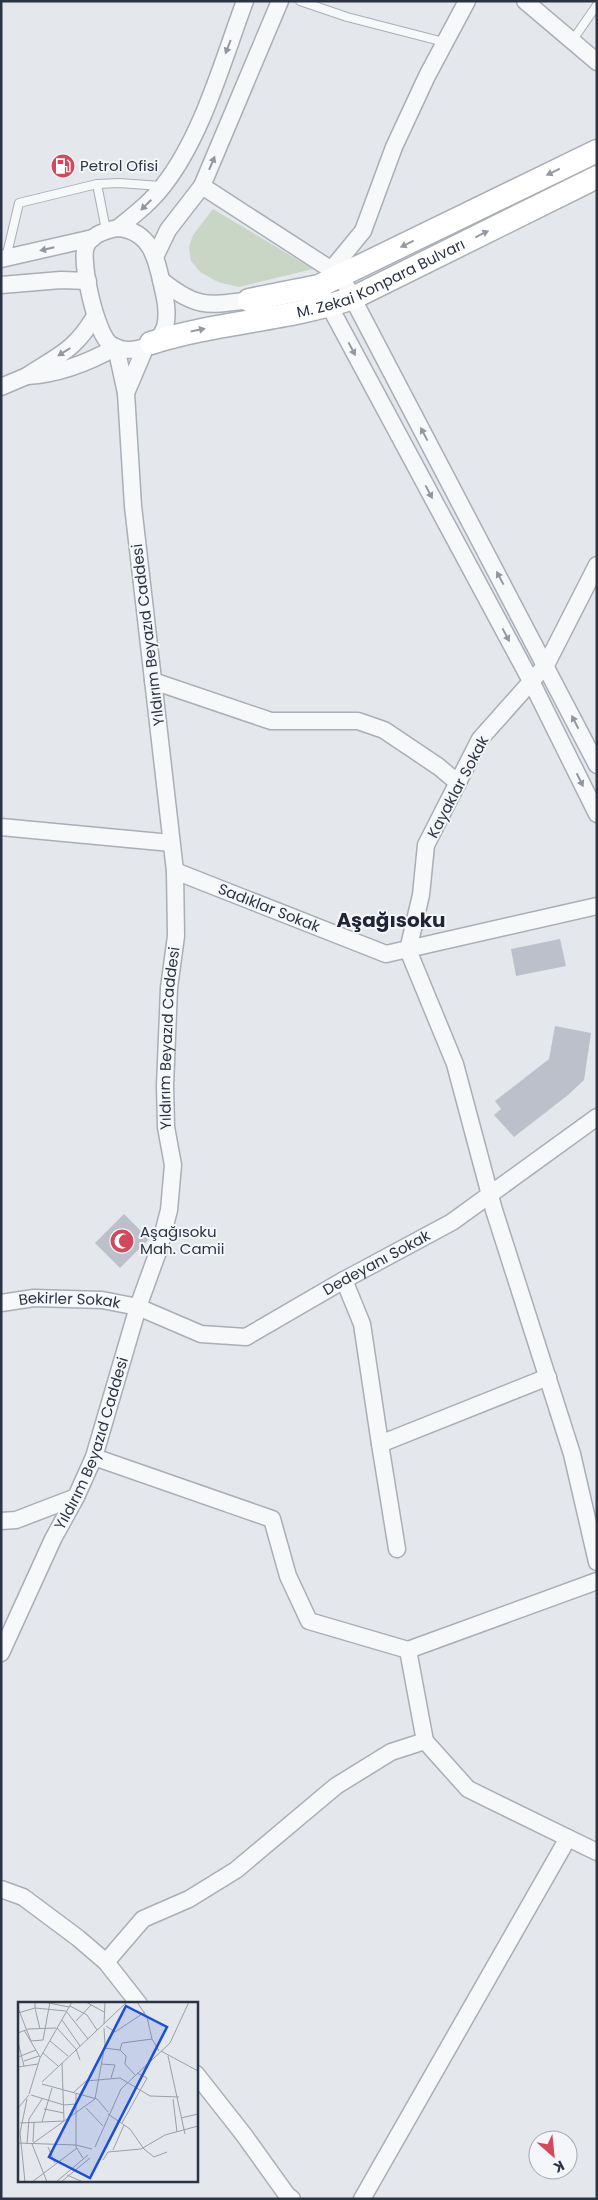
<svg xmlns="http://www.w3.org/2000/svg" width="598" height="2200" font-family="Poppins,sans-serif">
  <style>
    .green { fill: #c9d6c5 }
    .building { fill: #bbc0ca }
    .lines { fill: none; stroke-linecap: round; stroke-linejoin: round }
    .lane-casing { stroke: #a9aeb7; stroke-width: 10 }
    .street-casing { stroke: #a9aeb7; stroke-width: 19 }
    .secondary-casing { stroke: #a9aeb7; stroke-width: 25 }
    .lane { stroke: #f7f8fa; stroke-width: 8 }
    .street { stroke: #f7f8fa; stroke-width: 16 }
    .secondary { stroke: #fff; stroke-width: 22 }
    .oneway { fill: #9196a0 }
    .oneway2 { fill: #959aa2 }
    .labels { text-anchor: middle; stroke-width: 4; stroke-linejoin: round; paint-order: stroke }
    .poi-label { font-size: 15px; fill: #2b3445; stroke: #f4f6f9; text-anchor: start }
    .street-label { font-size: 15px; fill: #2b3445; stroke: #f4f6f9 }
    .district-label { font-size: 20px; font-weight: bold; fill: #1d2536; stroke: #f4f6f9 }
    .inset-road { fill: none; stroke: #9a9fa9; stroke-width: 1 }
    .view { fill: #1d4ed8; fill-opacity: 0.15; stroke: #1d4ed8; stroke-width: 2.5 }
    .inset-edge { fill: none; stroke: #2b3445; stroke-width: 2.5 }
  </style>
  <rect width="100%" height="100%" fill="#e4e7ec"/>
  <polygon class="green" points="213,209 313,269 239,287 218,282 200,272 191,261 189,247 193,235"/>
  <g class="building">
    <polygon points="560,939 566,966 516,976 511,949"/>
    <polygon points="555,1026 591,1033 584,1080 568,1095 514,1137 494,1115 501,1109 495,1101 549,1059"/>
    <polygon points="124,1214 149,1239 120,1268 95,1243"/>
  </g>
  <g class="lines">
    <defs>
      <g id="lane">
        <polyline points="300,1 347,17 444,42"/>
        <polyline points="572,41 597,5"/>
        <polyline points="97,184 106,230"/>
        <polyline points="6,258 19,203 97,184 119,183 161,186"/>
      </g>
      <g id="street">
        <polyline points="525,1 597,62"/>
        <polyline points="202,186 341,276 597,765"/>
        <path d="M 118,228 C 152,231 157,261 163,289 C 166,301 168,316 165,327 C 158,349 127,356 110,344 C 96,333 80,262 86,246 C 92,234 107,230 118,228 Z"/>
        <path d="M 118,228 C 134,215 151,202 163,186 C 202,137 223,60 245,1"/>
        <polyline points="155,257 168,230 202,186 280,1"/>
        <polyline points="1,259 93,238"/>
        <polyline points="331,270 363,231 394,147 427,76 467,1"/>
        <path d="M 161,280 C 196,308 206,306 249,300"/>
        <polyline points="1,285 61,280 88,281"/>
        <polyline points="324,296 532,683 597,814"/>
        <path d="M 95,316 C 75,350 59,355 27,376 C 60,374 88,363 116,347 L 126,393 L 146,346"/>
        <polyline points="1,387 27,376"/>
        <polyline points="597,565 546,665 480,739 426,845 421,895 408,950 455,1064 494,1210 572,1454 597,1562"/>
        <polyline points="153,681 271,721 358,721 384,730 439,767 458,783"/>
        <polyline points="1,827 171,843"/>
        <path id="s1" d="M 175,871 L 386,954 L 597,906"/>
        <polyline points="344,1280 362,1324 380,1444 548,1377"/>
        <path id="s2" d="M 1,1303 L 34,1298 L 102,1300 L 138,1307 L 201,1334 L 246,1337 L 344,1280 L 452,1222 L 597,1117"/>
        <polyline points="380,1444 397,1549"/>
        <polyline points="94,1457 272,1519 288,1576 309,1621 408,1650"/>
        <polyline points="1,1521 16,1520 76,1497"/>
        <path id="s3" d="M 1,1653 L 53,1539 L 76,1497 L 94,1457 L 138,1307 L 159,1249 L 169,1210 L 173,1165 L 166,1127 L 165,1086 L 169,988 L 176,936 L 175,871 L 133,506 L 126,393"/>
        <polyline points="425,1741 468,1789 568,1838"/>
        <polyline points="1,1889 23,1897 78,1938 106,1962 139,2004"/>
        <polyline points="106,1962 143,1919 189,1899 236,1870 336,1786 391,1752 425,1741 408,1650 597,1581"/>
        <polyline points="196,2074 244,2135 287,2195 292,2199"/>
        <polyline points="362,2199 568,1838 597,1852"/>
      </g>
      <g id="secondary">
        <polyline points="249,300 319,286 597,151"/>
        <path id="s4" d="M 151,343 C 217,322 288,320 353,298 L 597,177"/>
      </g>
    </defs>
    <use href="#lane" class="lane-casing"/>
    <use href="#street" class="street-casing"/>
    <use href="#secondary" class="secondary-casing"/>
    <use href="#lane" class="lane"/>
    <use href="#street" class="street"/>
    <use href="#secondary" class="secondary"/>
  </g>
  <defs><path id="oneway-solid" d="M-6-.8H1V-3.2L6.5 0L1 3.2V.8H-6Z" transform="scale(1.25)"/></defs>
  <g class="oneway">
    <use href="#oneway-solid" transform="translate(228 47) rotate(111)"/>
    <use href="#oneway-solid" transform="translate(212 163) rotate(-67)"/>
    <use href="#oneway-solid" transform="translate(146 205) rotate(135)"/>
    <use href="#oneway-solid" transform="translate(47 249) rotate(167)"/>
    <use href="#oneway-solid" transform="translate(352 349) rotate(62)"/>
    <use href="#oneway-solid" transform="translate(64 352) rotate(148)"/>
    <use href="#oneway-solid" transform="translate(424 434) rotate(-118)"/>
    <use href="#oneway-solid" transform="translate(429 492) rotate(62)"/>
    <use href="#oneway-solid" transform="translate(500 578) rotate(-118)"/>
    <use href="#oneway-solid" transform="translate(506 635) rotate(62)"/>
    <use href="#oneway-solid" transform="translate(575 722) rotate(-117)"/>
    <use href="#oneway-solid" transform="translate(580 780) rotate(64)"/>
  </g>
  <g class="oneway2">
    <use href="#oneway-solid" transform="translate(553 172) rotate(154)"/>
    <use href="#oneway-solid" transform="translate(482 234) rotate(-26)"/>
    <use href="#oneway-solid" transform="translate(407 244) rotate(154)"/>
    <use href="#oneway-solid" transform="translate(198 330) rotate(-11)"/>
  </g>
  <defs>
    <symbol id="fuel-disc" viewBox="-11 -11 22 22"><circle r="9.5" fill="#d1495b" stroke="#f4f6f9"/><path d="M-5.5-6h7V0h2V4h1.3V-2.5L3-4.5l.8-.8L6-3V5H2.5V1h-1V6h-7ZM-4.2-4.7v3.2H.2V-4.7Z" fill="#fff"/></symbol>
    <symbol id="mosque-disc" viewBox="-11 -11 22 22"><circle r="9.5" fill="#d1495b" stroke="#f4f6f9"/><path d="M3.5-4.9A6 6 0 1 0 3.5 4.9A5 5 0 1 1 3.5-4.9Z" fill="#fff"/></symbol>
  </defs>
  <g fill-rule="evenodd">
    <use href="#fuel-disc" x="49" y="152" width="28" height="28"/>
    <use href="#mosque-disc" x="108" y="1227" width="28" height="28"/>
  </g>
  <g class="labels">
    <g class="poi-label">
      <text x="80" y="171">Petrol Ofisi</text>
      <text x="140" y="1237">Aşağısoku<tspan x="140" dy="17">Mah. Camii</tspan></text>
    </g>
    <g class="street-label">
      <text dy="5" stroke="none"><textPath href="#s4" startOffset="240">M. Zekai Konpara Bulvarı</textPath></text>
      <text transform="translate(148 635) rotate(-97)" y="5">Yıldırım Beyazıd Caddesi</text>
      <text transform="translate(458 787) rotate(-62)" y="5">Kayaklar Sokak</text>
      <text dy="5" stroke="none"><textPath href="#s1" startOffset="101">Sadıklar Sokak</textPath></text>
      <text dy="5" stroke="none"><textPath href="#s3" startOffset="648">Yıldırım Beyazıd Caddesi</textPath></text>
      <text dy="5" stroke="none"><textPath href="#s2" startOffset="402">Dedeyanı Sokak</textPath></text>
      <text dy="5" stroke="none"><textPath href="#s2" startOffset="69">Bekirler Sokak</textPath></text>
      <text dy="5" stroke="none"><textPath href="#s3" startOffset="229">Yıldırım Beyazıd Caddesi</textPath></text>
    </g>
    <g class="district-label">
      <text x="391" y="927">Aşağısoku</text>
    </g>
  </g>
  <g transform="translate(18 2002)">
    <rect width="180" height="180" fill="#e4e7ec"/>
    <path class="inset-road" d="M 17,0 L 17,6 L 48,9 L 70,37M 26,0 L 51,5M 68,0 L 86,10M 119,0 L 129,15 L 134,37 L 141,49M 52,4 L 69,13 L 79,28M 0,6 L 13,39M 0,11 L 17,6 L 22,27M 44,18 L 62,44M 58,19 L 73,3M 86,22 L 87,0M 88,24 L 97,30 L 127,10M 39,26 L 58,47 L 62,58M 6,28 L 22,55M 0,31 L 10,27 L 38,26M 13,39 L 25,38 L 32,0M 32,39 L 50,54M 0,40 L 6,64M 86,46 L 102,48 L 104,41 L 134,37M 102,48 L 108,54 L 107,62 L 117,73M 143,49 L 180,69M 25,51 L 40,64M 150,54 L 167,132M 0,55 L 18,48M 6,59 L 21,54M 44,61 L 46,119M 83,62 L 97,63 L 93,76M 0,65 L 20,62M 24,80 L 109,0M 24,82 L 79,97 L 90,110M 55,91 L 68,79 L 102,76 L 132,94 L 161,95M 11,92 L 22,56 L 54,0M 58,92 L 58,145 L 65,156M 13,93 L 46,103 L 58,102M 155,97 L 159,130M 0,106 L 11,93M 68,106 L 85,124M 26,107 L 46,111M 90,112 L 112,127 L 126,147 L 136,155 L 149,150M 163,116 L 180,112M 24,120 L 34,86M 2,121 L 46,119M 104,121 L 129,76 L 119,71M 15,140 L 16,120M 0,141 L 58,143 L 74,147M 9,142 L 11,117 L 24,97M 30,145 L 37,161M 77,145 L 103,87 L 152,41 L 171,0M 95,148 L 106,123M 85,158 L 90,150 L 123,147 L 147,133 L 180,124M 49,173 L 65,180M 7,180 L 2,131 L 9,97M 14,180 L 59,146M 29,180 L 14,142 L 77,97 L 87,42 L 86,26M 38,180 L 70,153M 43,180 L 72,156"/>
    <path class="view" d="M 108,4 L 149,25 L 72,176 L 31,155 Z"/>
    <rect width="180" height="180" class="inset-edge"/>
  </g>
  <rect width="598" height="2200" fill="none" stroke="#2b3445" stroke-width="5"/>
  <g transform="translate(553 2155) rotate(153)"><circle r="24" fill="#f4f6f9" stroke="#a4a8b1"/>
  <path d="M0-4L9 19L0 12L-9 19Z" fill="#d1495b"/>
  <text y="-8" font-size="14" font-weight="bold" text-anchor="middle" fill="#2b3445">K</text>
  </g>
</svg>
